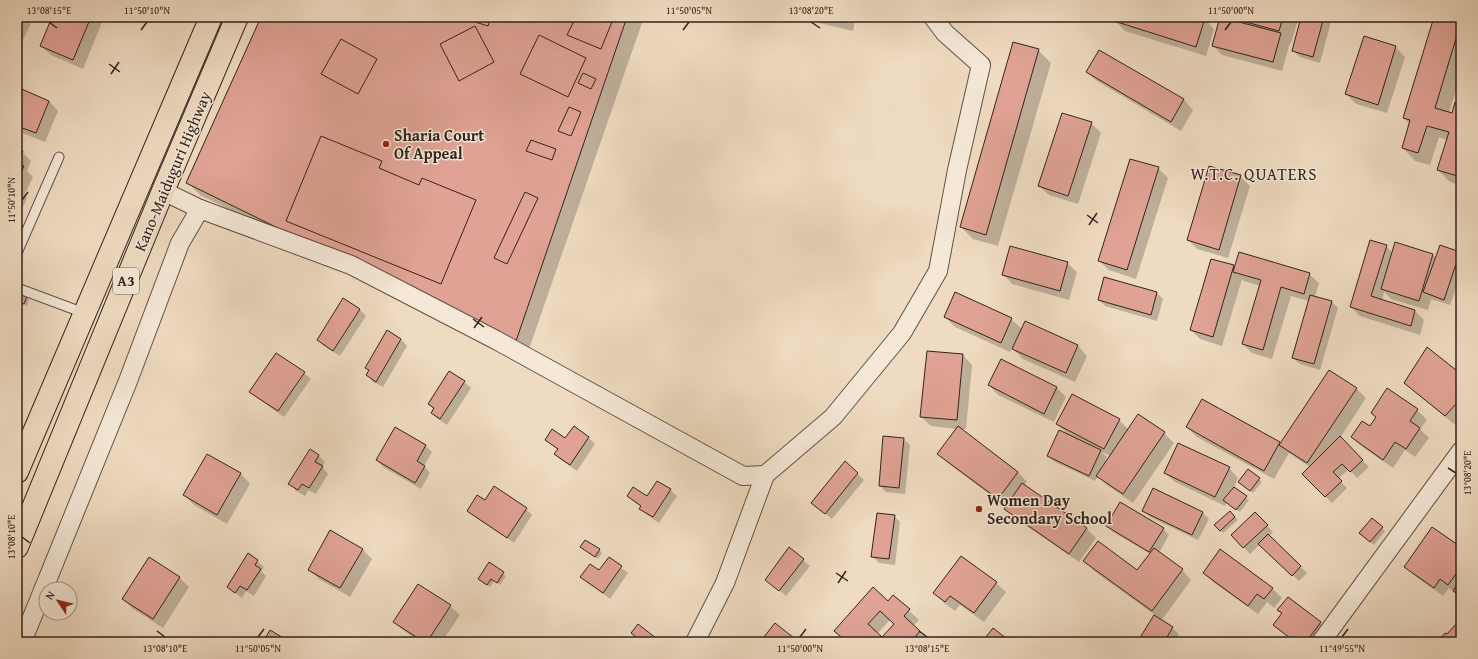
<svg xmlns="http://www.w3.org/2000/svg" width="1478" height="659" font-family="'Gentium Book Plus',serif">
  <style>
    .shadow { fill: #0003; fill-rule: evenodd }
    .building { fill: #dfa294; stroke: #32231d; fill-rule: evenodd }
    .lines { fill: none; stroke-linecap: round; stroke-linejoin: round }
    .service-casing { stroke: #615146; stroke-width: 11 }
    .minor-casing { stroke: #615146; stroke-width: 20 }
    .trunk-casing { stroke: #32231d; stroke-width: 24 }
    .service { stroke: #f5e8d7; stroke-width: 9 }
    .minor { stroke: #f5e8d7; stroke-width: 18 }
    .trunk { stroke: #efdbc1; stroke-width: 22 }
    .ticks { fill: none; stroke: #32231d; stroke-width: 1.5 }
    .poi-dot { fill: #8f2418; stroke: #f5e8d7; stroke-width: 1.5 }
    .labels { text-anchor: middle; stroke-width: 3; stroke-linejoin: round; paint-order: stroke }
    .shield { fill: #f5e8d7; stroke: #6c5e55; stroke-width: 1 }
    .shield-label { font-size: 15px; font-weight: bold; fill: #32231d }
    .poi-label { font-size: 16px; font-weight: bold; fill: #32231d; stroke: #f5e8d7; text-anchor: start }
    .street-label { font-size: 16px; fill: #32231d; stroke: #f5e8d7 }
    .neighbourhood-label { font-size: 17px; letter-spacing: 1px; fill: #32231d; stroke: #f5e8d7 }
    .neatline { fill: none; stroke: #32231d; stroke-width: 1.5 }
    .ticks-label { font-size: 10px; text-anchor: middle; fill: #32231d }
  </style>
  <rect width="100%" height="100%" fill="#efdbc1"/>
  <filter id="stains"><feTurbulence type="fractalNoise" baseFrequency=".005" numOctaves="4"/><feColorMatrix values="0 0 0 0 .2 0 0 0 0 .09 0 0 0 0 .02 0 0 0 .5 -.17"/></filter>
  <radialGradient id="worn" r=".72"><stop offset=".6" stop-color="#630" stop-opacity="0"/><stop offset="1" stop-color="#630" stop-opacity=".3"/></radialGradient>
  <g class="shadow">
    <polygon points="17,17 34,17 17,52"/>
    <polygon points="53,17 104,17 83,69 51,55 41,46"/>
    <polygon points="263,17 644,17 527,355 200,195 187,182"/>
    <polygon points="807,17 856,17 853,31 811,21"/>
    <polygon points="1117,17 1198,17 1205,19 1214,29 1206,56 1125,31 1115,21"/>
    <polygon points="1244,17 1299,17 1291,43 1290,43 1282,71 1222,55 1213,46 1248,26 1243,20"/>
    <polygon points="1302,17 1326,17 1331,22 1320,63 1300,57 1293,51"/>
    <polygon points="1435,17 1461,17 1461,74 1449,113 1452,114 1461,105 1461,185 1450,182 1438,170 1447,140 1439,137 1430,165 1415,161 1403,148 1410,124 1404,118"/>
    <polygon points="1395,47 1405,57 1387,113 1356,104 1346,94"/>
    <polygon points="1038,50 1051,63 998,246 973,239 961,227"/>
    <polygon points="1100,51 1184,100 1193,110 1181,131 1097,81 1087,72"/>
    <polygon points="17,89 49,101 58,111 45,142 17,131"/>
    <polygon points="1091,123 1101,133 1078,204 1049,195 1039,186"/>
    <polygon points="17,150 22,152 31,161 27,171 33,177 24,196 27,198 17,220"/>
    <polygon points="1158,168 1168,178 1136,279 1109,270 1099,261"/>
    <polygon points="1240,176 1250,186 1228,258 1197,249 1188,240"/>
    <polygon points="1386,246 1393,253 1433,255 1436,258 1440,246 1461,254 1461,275 1450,305 1431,299 1428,310 1391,299 1384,292 1382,301 1415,311 1424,320 1420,335 1360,316 1351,307"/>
    <polygon points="1212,260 1234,266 1236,268 1309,274 1319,283 1315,297 1331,301 1338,308 1320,370 1300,364 1293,358 1309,301 1291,296 1272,359 1252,353 1243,344 1260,286 1244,281 1242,279 1222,346 1200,339 1191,330"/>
    <polygon points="1067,263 1077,272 1069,300 1012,284 1003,274"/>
    <polygon points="1105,278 1157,293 1163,299 1157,321 1105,306 1099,300"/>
    <polygon points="17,293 27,297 29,300 27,306 17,302"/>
    <polygon points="344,299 360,310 366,316 340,356 324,346 318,339"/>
    <polygon points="945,317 1011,319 1022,329 1025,323 1078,346 1087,356 1075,382 1023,359 1012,348 1010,352 955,327"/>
    <polygon points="401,339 407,346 383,387 373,382 367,375 369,371 366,368"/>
    <polygon points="963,355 972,365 966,429 960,429 1018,472 1027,482 1024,486 1086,528 1096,538 1079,562 1015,518 1005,509 1006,507 948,463 938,454 957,429 931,426 921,417"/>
    <polygon points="1002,360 1057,388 1066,397 1054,422 998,395 989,385"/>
    <polygon points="1330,371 1357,389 1366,398 1340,438 1369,467 1357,478 1349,469 1338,479 1347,488 1332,503 1303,474 1310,467 1289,453 1274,479 1197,437 1187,427 1280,442 1281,444"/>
    <polygon points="304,373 311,379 284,417 257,398 251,392"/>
    <polygon points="1461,376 1461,418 1455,425 1415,392 1405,382"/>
    <polygon points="464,382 471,388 447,425 438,419 432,413 434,409 429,404"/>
    <polygon points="1388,390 1417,410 1427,420 1420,429 1429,438 1415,457 1405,450 1393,468 1361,446 1352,437 1370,428 1377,418 1372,413"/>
    <path d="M 1138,416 L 1164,433 L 1174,443 L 1133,503 L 1107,485 L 1098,476 L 1095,481 L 1055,462 L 1048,456 L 1069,436 L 1057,424 L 1119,420 L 1129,430 ZM 1101,452 L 1111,456 L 1104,466 L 1103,466 L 1107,457 Z"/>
    <polygon points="574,427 589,438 595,444 577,471 561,460 555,454 558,450 546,440 565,440"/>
    <polygon points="395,429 426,446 432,452 424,466 430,473 421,489 383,467 377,460"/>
    <polygon points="903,439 910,445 905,494 886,492 880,486"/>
    <polygon points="310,451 319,456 325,462 322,467 328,474 316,494 308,490 305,496 296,491 290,484"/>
    <polygon points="207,455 241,474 250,484 227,524 194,505 184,495"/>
    <polygon points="845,463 864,480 832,519 819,509"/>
    <polygon points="1229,468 1238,478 1234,488 1249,500 1240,512 1227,502 1225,506 1175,482 1165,473"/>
    <polygon points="1249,470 1262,482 1253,493 1242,484"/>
    <polygon points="658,482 670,490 677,496 659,523 647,515 640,508 641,507 628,496 647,498"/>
    <polygon points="1154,489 1203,513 1209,519 1198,540 1150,517 1143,510"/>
    <polygon points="485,502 526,509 532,515 514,543 475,517 468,511"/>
    <polygon points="1230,512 1238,520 1223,533 1216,525"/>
    <polygon points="1255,514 1273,532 1269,536 1307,573 1299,581 1260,544 1250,554 1232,535"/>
    <polygon points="894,516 900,522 895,565 879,563 872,556"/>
    <polygon points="1372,519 1385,531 1374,545 1363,536"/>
    <polygon points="1107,526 1163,529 1169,535 1159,553 1182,570 1191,580 1161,621 1172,628 1179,634 1174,642 1148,642 1142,636 1155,615 1094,571 1085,561 1138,572 1150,554 1113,532"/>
    <polygon points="331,532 363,550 372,559 350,597 319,579 309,570"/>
    <polygon points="581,547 599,550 602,553 598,559"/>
    <polygon points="1461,548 1461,597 1449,588 1443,596 1415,576 1405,567"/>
    <polygon points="149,558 180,578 189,587 163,628 132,608 123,599"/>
    <polygon points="609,558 628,573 610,599 588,583 581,577 599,572"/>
    <polygon points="803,560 810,566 786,596 766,579"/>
    <polygon points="257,561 264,567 261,571 266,576 254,596 246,591 242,598 228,587"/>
    <polygon points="489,564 506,576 500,585 494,581 490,587 482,582"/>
    <polygon points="1204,573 1272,588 1282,598 1274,608 1267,602 1258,614 1213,582"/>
    <polygon points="996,583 1006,592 984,622 960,605 955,611 944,603 935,593"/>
    <path d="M 893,596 L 919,620 L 913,626 L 929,642 L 847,642 L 836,631 L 888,602 ZM 890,620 L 895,624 L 882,638 L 877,634 Z"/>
    <polygon points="450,606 460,615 442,642 420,642 404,631 394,622"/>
    <polygon points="1279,610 1320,623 1327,629 1317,642 1294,642 1274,625 1283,614"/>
  </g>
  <g class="building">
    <polygon points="52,17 91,17 73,60 40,46"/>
    <polygon points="261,17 627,17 515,344 186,183"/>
    <polygon points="474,17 491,17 488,26 472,21"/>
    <polygon points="560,17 614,17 601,49 567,35 573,23"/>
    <polygon points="824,17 845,17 844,22"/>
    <polygon points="1116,17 1201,17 1205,18 1196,47 1114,21"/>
    <polygon points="1220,17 1281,33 1273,62 1212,46"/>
    <polygon points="1243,17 1283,17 1279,31 1242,21"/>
    <polygon points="1301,17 1324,17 1313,57 1292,51"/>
    <polygon points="1434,17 1461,17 1461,22 1435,108 1452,113 1455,102 1461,104 1461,177 1437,170 1449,132 1427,126 1418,153 1402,148 1410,120 1403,118"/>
    <polygon points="475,26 494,62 459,81 440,44"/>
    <polygon points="539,35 586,58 568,97 520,74"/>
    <polygon points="1364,36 1396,46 1378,105 1345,94"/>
    <polygon points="341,39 377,59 358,94 321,74"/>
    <polygon points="1013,42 1039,49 986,235 960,227"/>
    <polygon points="1099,50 1184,99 1171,122 1086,72"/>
    <polygon points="583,73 596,79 591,89 578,83"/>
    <polygon points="17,87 49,101 36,133 17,126"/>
    <polygon points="569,107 581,112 571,136 558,131"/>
    <polygon points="1062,113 1092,122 1068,196 1038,186"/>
    <polygon points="321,136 382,161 379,168 419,185 422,178 476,200 441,284 286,221"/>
    <polygon points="531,140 556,149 552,160 526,151"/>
    <polygon points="17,149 23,151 17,163 24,166 17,182"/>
    <polygon points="1130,159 1159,167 1127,270 1098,261"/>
    <polygon points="1209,166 1241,175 1219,250 1187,240"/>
    <polygon points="525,192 538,198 507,264 494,258"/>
    <polygon points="1370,240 1387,245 1371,296 1415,310 1411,326 1350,307"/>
    <polygon points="1395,242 1433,254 1419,301 1381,289"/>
    <polygon points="1440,245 1460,252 1444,300 1423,292"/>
    <polygon points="1010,246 1068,262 1060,291 1002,275"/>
    <polygon points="1239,252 1310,273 1304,294 1281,287 1263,350 1242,344 1261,280 1233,272"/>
    <polygon points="1211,259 1234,265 1213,337 1190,330"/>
    <polygon points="1104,277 1157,292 1151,315 1098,300"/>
    <polygon points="17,292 27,296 24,304 17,301"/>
    <polygon points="955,292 1012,318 1001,343 944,317"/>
    <polygon points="1310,295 1332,301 1314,364 1292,358"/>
    <polygon points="343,298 360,309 333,351 317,340"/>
    <polygon points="1025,321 1078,345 1066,373 1012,349"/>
    <polygon points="387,330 401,339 376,382 366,375 369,370 365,368"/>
    <polygon points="1427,347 1461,374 1461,406 1456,404 1445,416 1404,383"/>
    <polygon points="927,351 963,354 957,420 920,417"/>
    <polygon points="276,353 305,372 278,411 249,392"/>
    <polygon points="1001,359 1057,387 1044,414 988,385"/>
    <polygon points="1329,370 1357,388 1307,463 1279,445"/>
    <polygon points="449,371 465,381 440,419 431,413 434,408 428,404"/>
    <polygon points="1387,388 1418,409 1410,421 1420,428 1406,449 1395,442 1383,460 1351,437 1362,421 1370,426 1376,417 1371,413"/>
    <polygon points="1072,394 1120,419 1104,449 1056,424"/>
    <polygon points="1202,399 1280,442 1264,471 1186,427"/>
    <polygon points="1138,414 1165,432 1123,494 1096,476"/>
    <polygon points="574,426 589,437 570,465 554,454 558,449 545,440 552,429 565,438"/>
    <polygon points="958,426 1018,472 998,499 937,454"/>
    <polygon points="395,427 426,445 417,461 425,466 415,483 376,460"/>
    <polygon points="1059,430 1101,450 1089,476 1047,456"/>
    <polygon points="883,436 904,438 899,488 879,486"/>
    <polygon points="1340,436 1363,460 1350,472 1342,464 1333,472 1342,481 1325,497 1302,474"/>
    <polygon points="1178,443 1230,467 1215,497 1164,473"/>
    <polygon points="310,449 319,455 315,462 323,466 309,488 302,484 298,490 288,484"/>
    <polygon points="207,454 241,473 217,515 183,495"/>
    <polygon points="845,461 858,473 825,514 811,503"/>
    <polygon points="1248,469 1260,478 1250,491 1238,482"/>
    <polygon points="657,481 671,489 653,517 639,509 641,506 627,496 633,487 647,496"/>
    <polygon points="1022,483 1087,528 1069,554 1004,509"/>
    <polygon points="494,486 527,508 507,538 467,511 477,495 485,500"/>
    <polygon points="1234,487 1247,496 1236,510 1223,500"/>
    <polygon points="1153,488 1203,512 1192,535 1142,511"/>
    <polygon points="1120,502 1164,528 1149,552 1106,526"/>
    <polygon points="1230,511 1235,517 1220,531 1214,525"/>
    <polygon points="1255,512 1268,525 1243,548 1231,535"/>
    <polygon points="877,513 895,515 889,559 871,557"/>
    <polygon points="1372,518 1383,527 1370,542 1359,533"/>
    <polygon points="1432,527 1461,547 1461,567 1448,585 1440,579 1434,588 1404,567"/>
    <polygon points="330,530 363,549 340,588 308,570"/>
    <polygon points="1268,534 1301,566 1292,576 1258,544"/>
    <polygon points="585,540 600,549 595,557 580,547"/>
    <polygon points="1098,541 1137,570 1154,548 1183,569 1152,611 1083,561"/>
    <polygon points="789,547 804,559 779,591 765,580"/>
    <polygon points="1220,549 1273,588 1264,599 1257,594 1248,606 1203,573"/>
    <polygon points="248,553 258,560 255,565 261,569 247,590 240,586 235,593 227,587"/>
    <polygon points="961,556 997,582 974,613 950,596 945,602 933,593"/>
    <polygon points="149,557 180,577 153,619 122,599"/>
    <polygon points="609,557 622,566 603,593 580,577 590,564 599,570"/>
    <polygon points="489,562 504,572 497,583 491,579 487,585 478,579"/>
    <polygon points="1461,578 1461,596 1453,591"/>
    <polygon points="418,584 451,605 427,642 424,642 393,622"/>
    <path d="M 873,587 L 888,601 L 893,595 L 910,609 L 904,616 L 920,631 L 911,642 L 847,642 L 834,631 ZM 880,611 L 894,624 L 882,637 L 868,624 Z"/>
    <polygon points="1288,597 1321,622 1306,642 1295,642 1273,625 1282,613 1277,610"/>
    <polygon points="1461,599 1461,608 1457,605"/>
    <polygon points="1154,615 1173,627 1164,642 1150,642 1141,636"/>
    <polygon points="1458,622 1461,626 1461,642 1437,642 1445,633 1447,634"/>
    <polygon points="775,623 799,642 760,642"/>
    <polygon points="638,624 661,642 632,642 636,637 631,633"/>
    <polygon points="993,628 1011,642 982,642"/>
    <polygon points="270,630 290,642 263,642"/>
    <polygon points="110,638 117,642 108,642"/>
  </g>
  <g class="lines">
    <defs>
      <g id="service">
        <polyline points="17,253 59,157"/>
        <polyline points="17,288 84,313"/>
      </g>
      <g id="minor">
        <polyline points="163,191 200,209 351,265 496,340 743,476 765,475"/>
        <polyline points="22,642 128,381 180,243 200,209"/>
        <polyline points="695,642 725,583 765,475 833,417 902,333 938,271 957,170 981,65 945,33 933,17"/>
        <polyline points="1321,642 1461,451"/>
      </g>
      <g id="trunk">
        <polyline points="17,472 211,17"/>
        <polyline points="17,547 163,191 237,17"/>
      </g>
    </defs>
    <use href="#service" class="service-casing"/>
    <use href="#minor" class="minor-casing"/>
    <use href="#trunk" class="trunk-casing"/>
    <use href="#service" class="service"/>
    <use href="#minor" class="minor"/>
    <use href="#trunk" class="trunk"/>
  </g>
  <path class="ticks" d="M 49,22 L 57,28M 811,22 L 820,28M 141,30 L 147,22M 683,30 L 689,22M 1225,30 L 1231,22M 109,64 L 120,72M 111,74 L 119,62M 22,200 L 28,192M 1087,215 L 1098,223M 1089,225 L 1097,213M 473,319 L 484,327M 474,328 L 482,317M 1448,468 L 1456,473M 22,537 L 30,543M 836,573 L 848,581M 838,583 L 846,571M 157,631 L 165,637M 919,631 L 927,637M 258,637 L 264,629M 800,637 L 806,629M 1342,637 L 1348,629"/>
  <g class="poi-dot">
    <circle cx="386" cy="144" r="4"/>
    <circle cx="979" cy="509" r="4"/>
  </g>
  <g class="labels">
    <rect class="shield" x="113" y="268" width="26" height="26" rx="3"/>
    <g class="shield-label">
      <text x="126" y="286">A3</text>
    </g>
    <g class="poi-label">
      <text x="394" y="141">Sharia Court<tspan x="394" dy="18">Of Appeal</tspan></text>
      <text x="987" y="506">Women Day<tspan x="987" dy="18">Secondary School</tspan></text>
    </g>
    <g class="street-label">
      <text transform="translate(172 171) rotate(-67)" y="6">Kano-Maiduguri Highway</text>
    </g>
    <g class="neighbourhood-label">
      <text x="1254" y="180">W.T.C. QUATERS</text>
    </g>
  </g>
  <rect width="1478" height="659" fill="none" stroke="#efdbc1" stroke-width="44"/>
  <g transform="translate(58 601) rotate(305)"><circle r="19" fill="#f5e8d7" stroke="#a7998d"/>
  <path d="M0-3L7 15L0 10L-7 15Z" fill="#8f2418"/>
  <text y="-6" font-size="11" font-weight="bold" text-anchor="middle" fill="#32231d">N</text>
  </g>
  <rect x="22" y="22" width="1434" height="615" class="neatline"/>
  <g class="ticks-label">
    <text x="49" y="14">13°08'15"E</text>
    <text x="147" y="14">11°50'10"N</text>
    <text x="689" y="14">11°50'05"N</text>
    <text x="811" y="14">13°08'20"E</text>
    <text x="1231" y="14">11°50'00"N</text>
    <text transform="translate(11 200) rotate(-90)" y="4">11°50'10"N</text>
    <text transform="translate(1467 473) rotate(-90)" y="4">13°08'20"E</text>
    <text transform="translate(11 537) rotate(-90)" y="4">13°08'10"E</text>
    <text x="165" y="652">13°08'10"E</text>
    <text x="258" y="652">11°50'05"N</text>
    <text x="800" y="652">11°50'00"N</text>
    <text x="927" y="652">13°08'15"E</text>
    <text x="1342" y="652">11°49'55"N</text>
  </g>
  <rect width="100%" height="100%" filter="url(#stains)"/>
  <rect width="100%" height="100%" fill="url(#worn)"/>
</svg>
